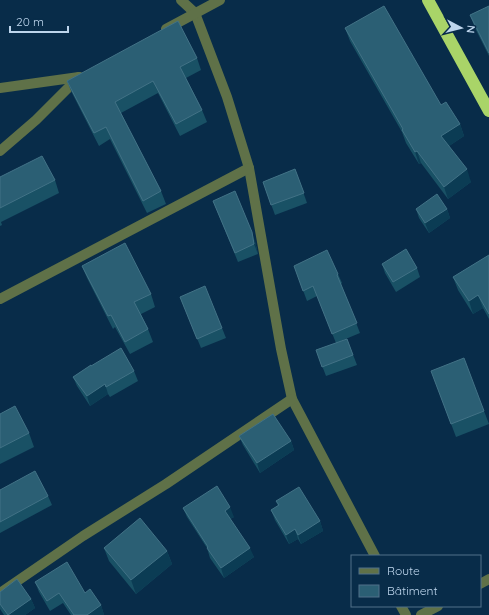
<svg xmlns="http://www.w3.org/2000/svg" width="489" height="615" font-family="Quicksand,sans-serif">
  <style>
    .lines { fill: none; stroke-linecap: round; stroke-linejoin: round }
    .minor { stroke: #5f7148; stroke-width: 10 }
    .highway { stroke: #a9d468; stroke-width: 12 }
    .wall { fill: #195165 }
    .shaded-wall { fill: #0b3c54 }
    .building { fill: #2b5f74; stroke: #427286 }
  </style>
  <rect width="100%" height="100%" fill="#082c49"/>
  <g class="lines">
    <g class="minor">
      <polyline points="181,0 195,13 227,97 249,168 281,349 292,399 375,556"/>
      <polyline points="166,29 220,0"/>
      <polyline points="0,88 79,77"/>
      <polyline points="0,151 36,120 79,77"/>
      <polyline points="0,299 249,168"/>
      <polyline points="480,584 489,579"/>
      <polyline points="0,593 83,536 166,484 292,399"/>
      <polyline points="401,606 406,615"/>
      <polyline points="421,615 438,606"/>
    </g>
    <polyline class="highway" points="428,0 489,111"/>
  </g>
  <g class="wall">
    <polygon points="489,6 489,56 475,28 470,15"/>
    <polygon points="345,28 441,105 460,124 464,136 449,146 471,182 448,199 421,163 419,164 406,143 402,132 350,41"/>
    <polygon points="197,58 201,70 186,78 202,110 207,122 180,136 158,93 121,113 161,191 166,204 147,213 110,139 99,146 72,93 67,81"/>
    <polygon points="295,169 307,203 275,215 263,182"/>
    <polygon points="0,177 55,180 59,193 1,222 2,225 0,226"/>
    <polygon points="213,201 255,241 258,254 238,262"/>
    <polygon points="416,209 447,209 450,218 429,233 419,218"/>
    <polygon points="489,255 489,319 483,308 473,314 458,290 453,277"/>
    <polygon points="382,264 417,268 420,277 396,292 385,273"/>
    <polygon points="82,266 151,294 155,307 141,314 148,329 153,342 130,354 115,327 113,329 87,278"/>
    <polygon points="294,266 338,274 342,283 341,284 360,333 336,343 347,339 357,365 326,376 316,350 336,343 317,296 307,301"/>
    <polygon points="180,297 222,328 226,338 201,348"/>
    <polygon points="91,366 134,371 138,381 110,397 108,394 90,406 77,386 73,377"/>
    <polygon points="436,384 484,411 489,424 456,437"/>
    <polygon points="0,414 29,433 34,447 0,464"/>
    <polygon points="239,436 291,441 294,450 260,473 243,445"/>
    <polygon points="0,490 48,496 52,505 0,533"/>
    <polygon points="276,501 320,521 323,531 301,544 298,539 289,544 275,520 271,510 278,506"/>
    <polygon points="183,508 234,517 230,519 254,557 224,578 210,558 207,548 187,517"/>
    <polygon points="104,548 167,551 172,564 136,594 109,561"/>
    <polygon points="35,582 85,593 101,605 104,615 71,615 63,603 50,611 39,592"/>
    <polygon points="0,592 31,599 35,608 25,615 4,615 0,609"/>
  </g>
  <g class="shaded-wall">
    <polygon points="460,124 464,136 446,148 441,136"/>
    <polygon points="417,151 421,163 419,164 415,152"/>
    <polygon points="467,169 471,182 448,199 444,187"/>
    <polygon points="447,209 450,218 429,233 425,223"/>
    <polygon points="252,232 255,241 258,254 254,244"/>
    <polygon points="478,295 483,308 473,314 469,301"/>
    <polygon points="105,384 108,394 90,406 87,396"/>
    <polygon points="291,441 294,450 260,473 257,463"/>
    <polygon points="230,507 234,517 228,520 225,511"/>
    <polygon points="320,521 323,531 301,544 298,535"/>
    <polygon points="295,529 298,539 289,544 286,535"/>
    <polygon points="250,548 254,557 224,578 221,568"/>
    <polygon points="167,551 172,564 136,594 131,580"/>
    <polygon points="31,599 35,608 25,615 8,615"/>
    <polygon points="101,605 104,615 87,615"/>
  </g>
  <g class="building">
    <polygon points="384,6 441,105 446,102 460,124 441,136 467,169 444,187 417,151 415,152 402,130 403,129 345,28"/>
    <polygon points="489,6 489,53 470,15"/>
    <polygon points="178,21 197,58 180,67 202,110 176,124 153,81 115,102 161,191 143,201 106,127 94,133 67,81"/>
    <polygon points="42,156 55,180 0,208 0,177"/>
    <polygon points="295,169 304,193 271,205 263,182"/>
    <polygon points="235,191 252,232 254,244 235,253 213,201"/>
    <polygon points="437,194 447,209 425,223 416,209"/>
    <polygon points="125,243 151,294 134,302 148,329 125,342 111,315 108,316 82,266"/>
    <polygon points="406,249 417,268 393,282 382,264"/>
    <polygon points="327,250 338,274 337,275 357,323 332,334 313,286 303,291 294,266"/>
    <polygon points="489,255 489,314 478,295 469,301 453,277"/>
    <polygon points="205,286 222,328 197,339 180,297"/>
    <polygon points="347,339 353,355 322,367 316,350"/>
    <polygon points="121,348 134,371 106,387 105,384 87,396 73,377 91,365 91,366"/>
    <polygon points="464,358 484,411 451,424 431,371"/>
    <polygon points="15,406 29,433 0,448 0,414"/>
    <polygon points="273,414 291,441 257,463 239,436"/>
    <polygon points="35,471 48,496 0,522 0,490"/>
    <polygon points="217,486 230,507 225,511 250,548 221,568 207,548 208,547 183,508"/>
    <polygon points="299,487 320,521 298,535 295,529 286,535 271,510 279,505 276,501"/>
    <polygon points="140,518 167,551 131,580 104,548"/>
    <polygon points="67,562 85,593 90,589 101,605 87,615 74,615 59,593 47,601 35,582"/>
    <polygon points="17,579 31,599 8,615 0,604 0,592"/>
  </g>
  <rect x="351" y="555" width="130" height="52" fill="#082c49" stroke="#50708a"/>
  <rect x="359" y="568" width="20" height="6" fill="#5f7148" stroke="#50708a"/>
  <text x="387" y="575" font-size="12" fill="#bdd5ec">Route</text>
  <rect x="359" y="585" width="20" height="12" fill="#2b5f74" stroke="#50708a"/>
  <text x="387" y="595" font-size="12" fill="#bdd5ec">Bâtiment</text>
  <g transform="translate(461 28) rotate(97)" stroke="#082c49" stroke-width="3" paint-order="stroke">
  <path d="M0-3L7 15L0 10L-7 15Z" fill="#bdd5ec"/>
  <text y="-6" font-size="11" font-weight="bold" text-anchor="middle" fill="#bdd5ec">N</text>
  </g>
  <path d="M10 26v6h58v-6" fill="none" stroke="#bdd5ec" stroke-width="2"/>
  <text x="16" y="26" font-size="12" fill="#bdd5ec" stroke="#082c49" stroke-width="3" paint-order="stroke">20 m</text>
</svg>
